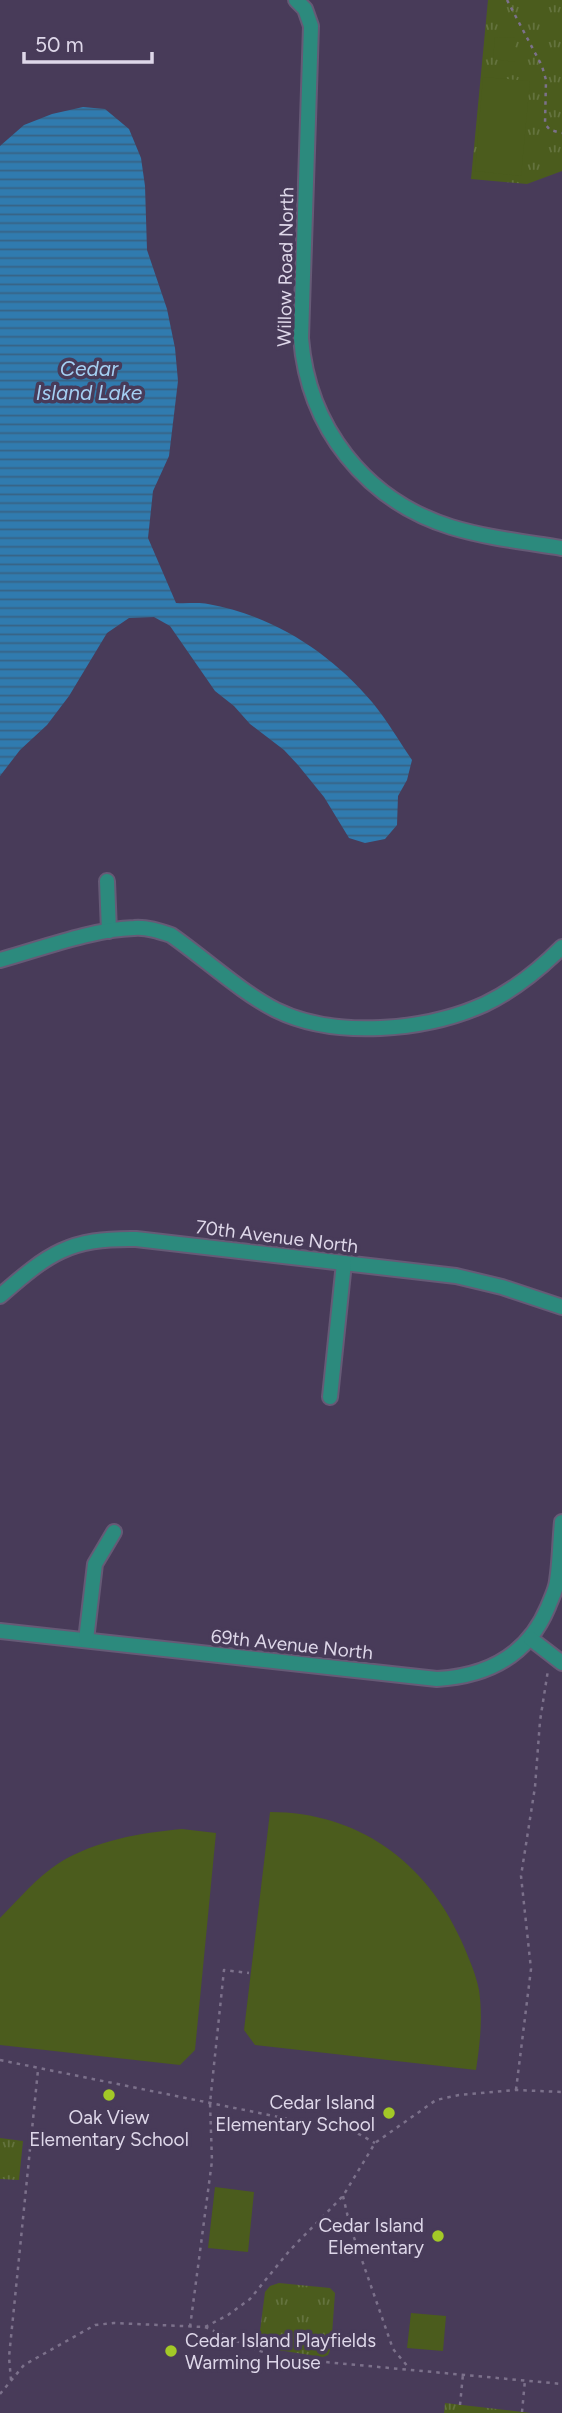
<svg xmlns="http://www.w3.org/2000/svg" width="562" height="2413" font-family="Figtree,sans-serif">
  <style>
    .park { fill: url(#park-tufts) }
    .pitch { fill: #4b5c1d }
    .water { fill: url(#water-rules) }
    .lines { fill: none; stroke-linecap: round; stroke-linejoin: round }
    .street-casing { stroke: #665a76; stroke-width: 18 }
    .path { stroke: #7c718b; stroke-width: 2.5; stroke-dasharray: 3.5 5; stroke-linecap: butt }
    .street { stroke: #2c8a7d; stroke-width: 14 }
    .poi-dot { fill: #a3c927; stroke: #483b59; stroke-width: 2.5 }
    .labels { text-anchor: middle; stroke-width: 7; stroke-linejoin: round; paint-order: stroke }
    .street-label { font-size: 19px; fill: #ded7e9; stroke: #483b59 }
    .poi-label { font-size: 19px; fill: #ded7e9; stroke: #483b59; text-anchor: end }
    .water-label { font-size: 21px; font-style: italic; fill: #a4cff2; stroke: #483b59 }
  </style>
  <defs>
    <pattern id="park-tufts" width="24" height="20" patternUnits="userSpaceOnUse" patternTransform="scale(1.75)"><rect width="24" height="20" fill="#4b5c1d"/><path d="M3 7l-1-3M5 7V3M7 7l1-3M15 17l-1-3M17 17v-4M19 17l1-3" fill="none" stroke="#64733e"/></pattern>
    <pattern id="water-rules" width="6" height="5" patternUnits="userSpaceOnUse" patternTransform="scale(1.75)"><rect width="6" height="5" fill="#307baf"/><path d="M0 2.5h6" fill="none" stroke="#386385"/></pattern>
  </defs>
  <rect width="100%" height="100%" fill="#483b59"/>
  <g class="park">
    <polygon points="488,0 562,0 562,171 527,184 471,179"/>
    <polygon points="0,2138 23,2141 19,2180 0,2179"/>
    <polygon points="279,2283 330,2288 335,2293 331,2348 328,2355 323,2357 265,2348 259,2339 265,2292 270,2286"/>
    <polygon points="445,2403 531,2413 444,2413"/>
  </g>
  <g class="pitch">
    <polygon points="495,37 515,38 515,62 493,59"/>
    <polygon points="483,77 530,81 521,176 475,171"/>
    <path d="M 270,1812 C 358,1812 426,1862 461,1940 C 468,1956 476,1974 479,1990 C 483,2017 480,2044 476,2070 L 255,2045 L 244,2030 Z"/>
    <path d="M 182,1829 L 216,1833 L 195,2050 L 180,2065 L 0,2045 L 0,1918 C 18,1900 37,1877 59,1863 C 97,1840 139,1833 182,1829 Z"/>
    <polygon points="215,2187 254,2192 248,2252 208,2248"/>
    <polygon points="411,2313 446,2316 443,2351 407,2348"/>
  </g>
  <path class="water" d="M 83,107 L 105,109 L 129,129 L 141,158 L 145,186 L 147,250 L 167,309 L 175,348 L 178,381 L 169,456 L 153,491 L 148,538 L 176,603 C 186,604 198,602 208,604 C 272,615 331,653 372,702 C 387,720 399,741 412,760 L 407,780 L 398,796 L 397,825 L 385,839 L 365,843 L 349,838 L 324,797 L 298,765 L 284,750 L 250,724 L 234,706 L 215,691 L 170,626 L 154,617 L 129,618 L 107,633 L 69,696 L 47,725 L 20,750 L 0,776 L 0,146 L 24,125 L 52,114 Z"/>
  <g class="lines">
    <defs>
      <g id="street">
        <path d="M 296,0 L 305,9 L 311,26 L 301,338 C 308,427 365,500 451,527 C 487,538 525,542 562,548"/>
        <polyline points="107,881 109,931"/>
        <path d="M 0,960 C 40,949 93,929 134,928 C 147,927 159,931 171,935 C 204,958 242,993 276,1010 C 335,1039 426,1031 485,1004 C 514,990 539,970 562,947"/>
        <path d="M 0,1296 C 49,1253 69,1238 136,1239 L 456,1276 L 502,1287 L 562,1307"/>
        <polyline points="330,1397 344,1263"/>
        <path d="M 0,1631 L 437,1679 C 488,1676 528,1655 548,1607 C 551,1599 556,1590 557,1581 C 560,1562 560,1542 562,1522"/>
        <polyline points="531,1639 562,1663"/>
        <polyline points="86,1640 95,1564 114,1532"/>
      </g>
    </defs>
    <use href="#street" class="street-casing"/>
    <g class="path">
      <polyline points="507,0 542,66 546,80 545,124 550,130 562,133"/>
      <polyline points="0,2060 357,2133 375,2143"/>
      <polyline points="516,2090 531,1969 521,1876 535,1787 540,1721 548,1670"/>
      <polyline points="343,2196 350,2226 393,2349 409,2368"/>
      <polyline points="190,2327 212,2161 210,2103 224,1970 249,1973"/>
      <polyline points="205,2327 257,2350 282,2358 562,2384"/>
      <polyline points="11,2380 9,2357 38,2070"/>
      <polyline points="0,2394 24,2365 95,2325 114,2323 205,2327 228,2315 250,2299 290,2250 343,2196 375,2143 436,2100 459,2095 516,2090 562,2092"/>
      <polyline points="460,2405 463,2374"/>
      <polyline points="522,2412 525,2380"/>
    </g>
    <use href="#street" class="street"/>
  </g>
  <g class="poi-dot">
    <circle cx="109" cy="2095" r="7"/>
    <circle cx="389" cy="2113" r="7"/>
    <circle cx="438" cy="2236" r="7"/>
    <circle cx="171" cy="2351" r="7"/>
  </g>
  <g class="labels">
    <g class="street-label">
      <text transform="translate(285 267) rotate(-89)" y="7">Willow Road North</text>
      <text transform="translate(277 1236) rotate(7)" y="7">70th Avenue North</text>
      <text transform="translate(292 1644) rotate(6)" y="7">69th Avenue North</text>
    </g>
    <g class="poi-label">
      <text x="375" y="2109">Cedar Island<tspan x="375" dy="22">Elementary School</tspan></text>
      <text x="109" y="2124" text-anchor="middle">Oak View<tspan x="109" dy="22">Elementary School</tspan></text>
      <text x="424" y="2232">Cedar Island<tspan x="424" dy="22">Elementary</tspan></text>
      <text x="185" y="2347" text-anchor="start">Cedar Island Playfields<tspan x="185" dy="22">Warming House</tspan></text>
    </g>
    <g class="water-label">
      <text x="89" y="376">Cedar<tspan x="89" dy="24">Island Lake</tspan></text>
    </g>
  </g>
  <path d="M24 52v10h128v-10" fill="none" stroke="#ded7e9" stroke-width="3.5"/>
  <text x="35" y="52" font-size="21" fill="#ded7e9" stroke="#483b59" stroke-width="5" paint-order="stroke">50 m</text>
</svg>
